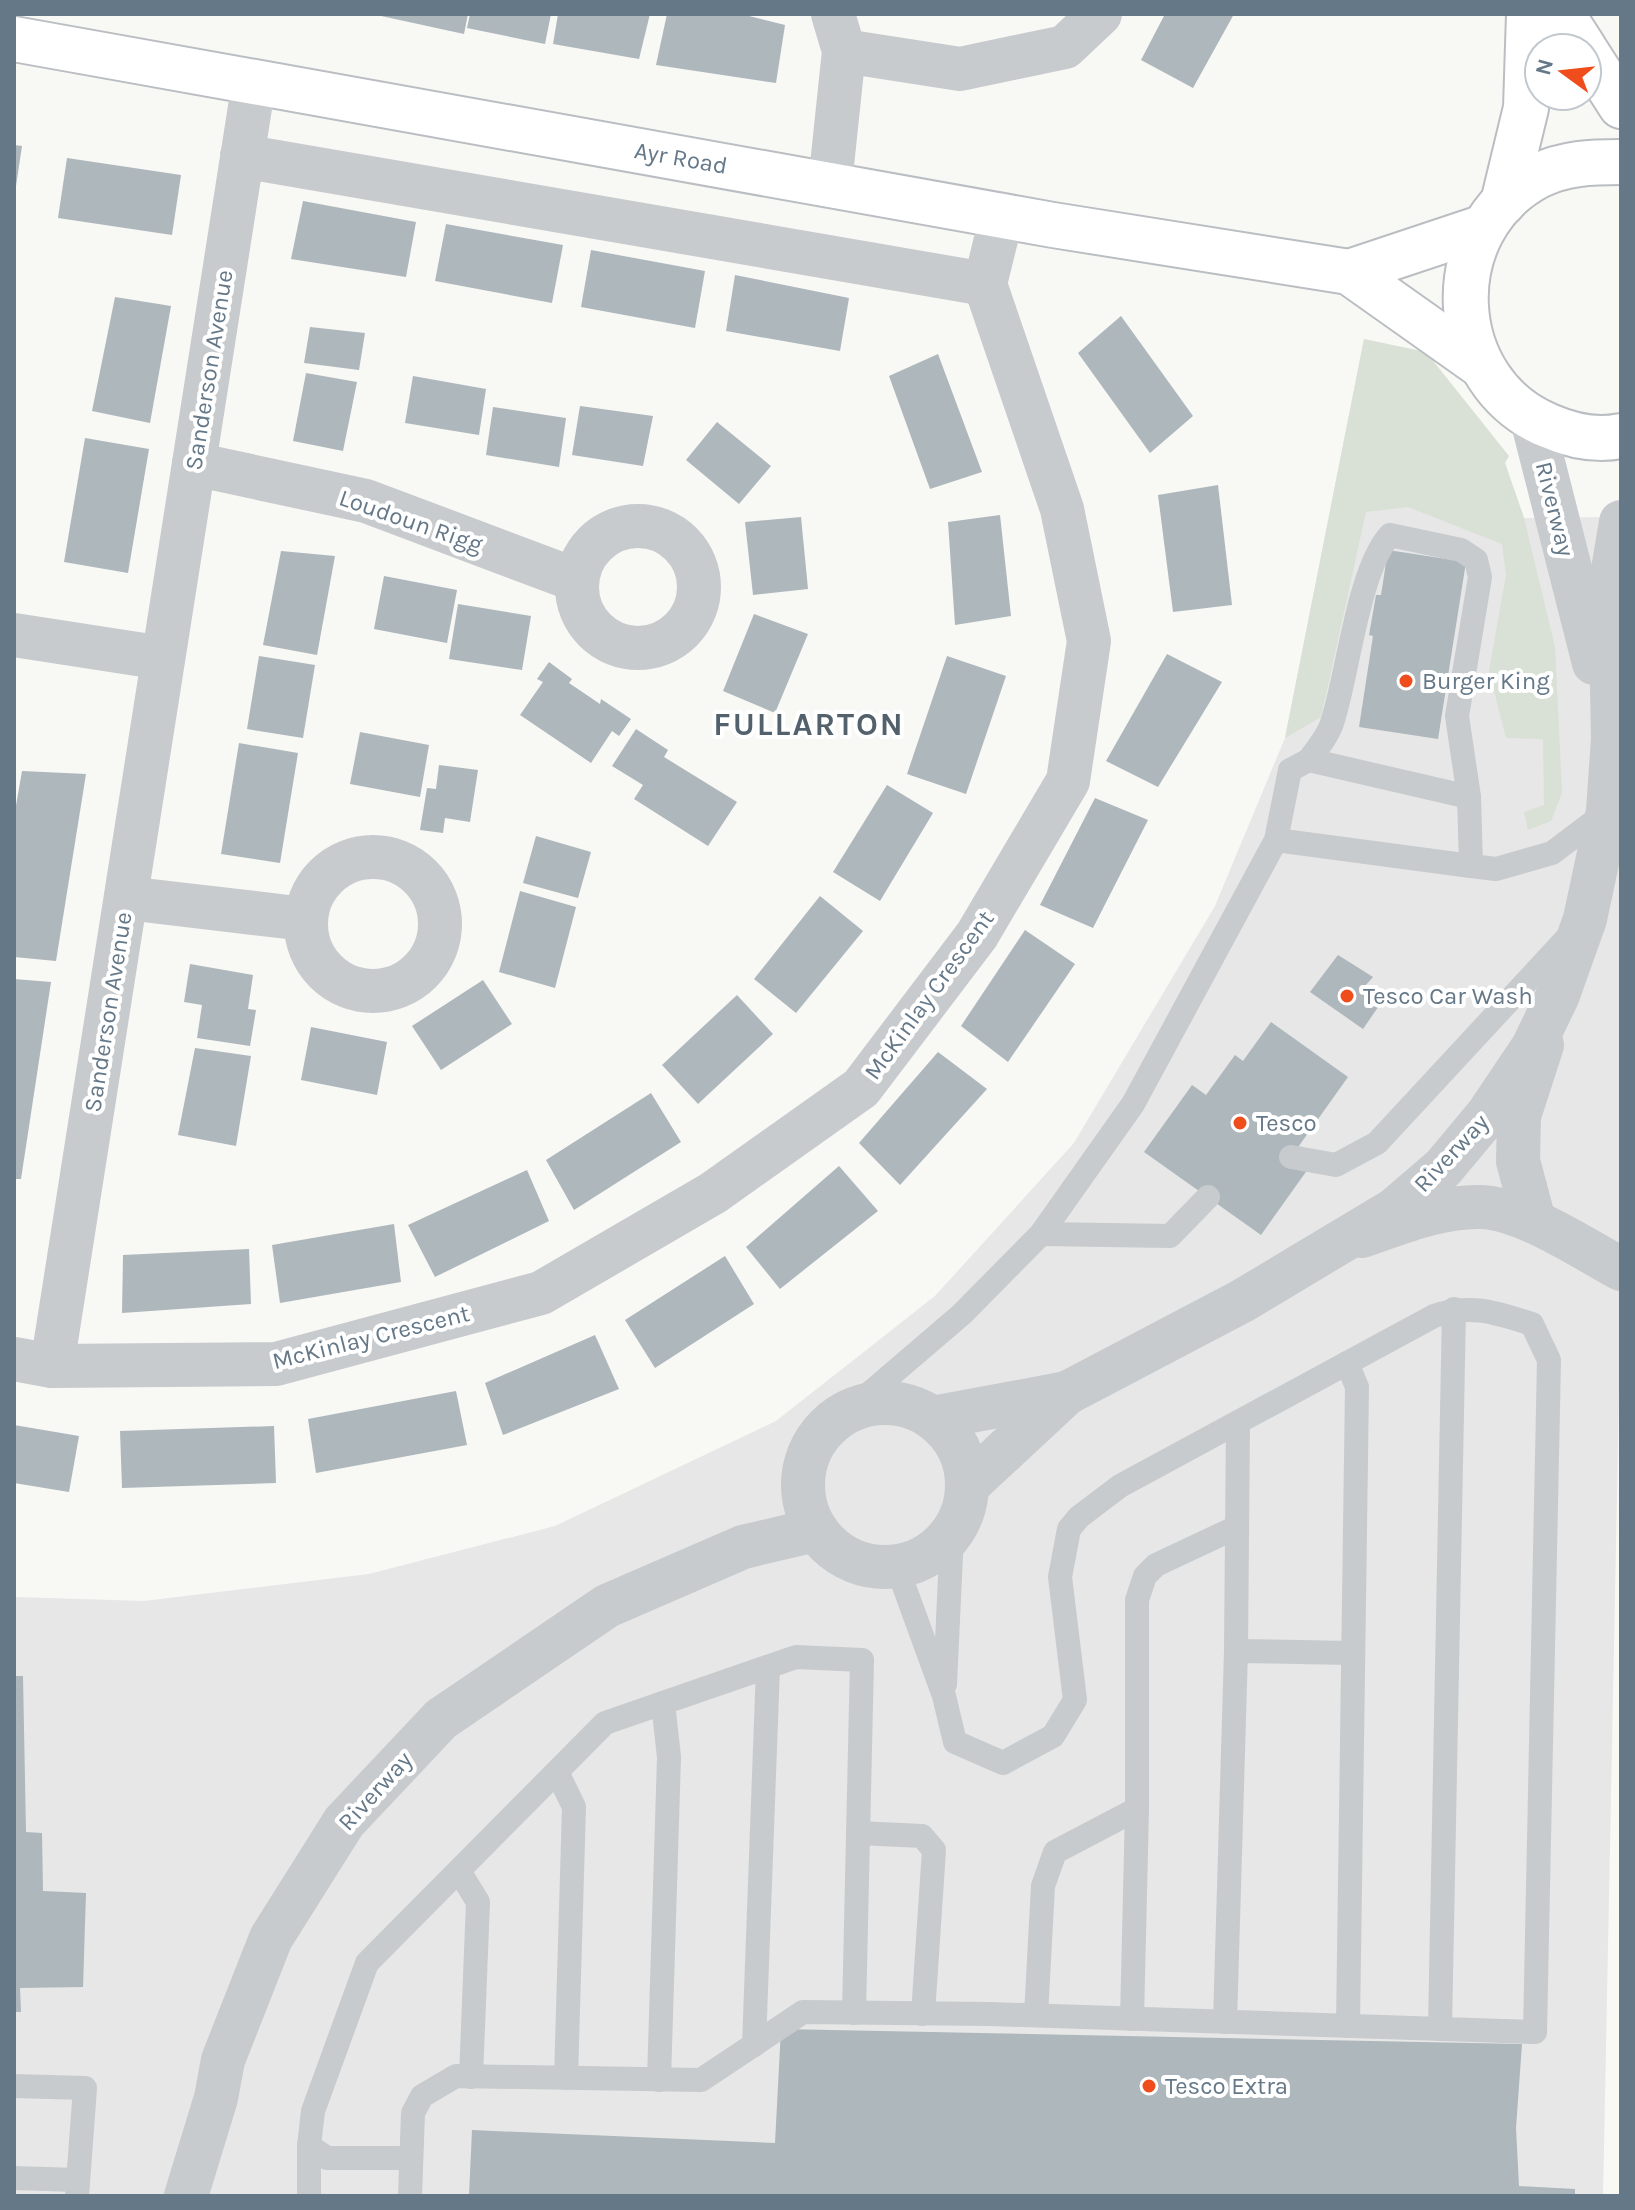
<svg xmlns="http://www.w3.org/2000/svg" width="1635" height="2210" font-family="Karla,sans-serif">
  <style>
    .built { fill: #e6e7e6 }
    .green { fill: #d9e0d5 }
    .building { fill: #aeb7bc }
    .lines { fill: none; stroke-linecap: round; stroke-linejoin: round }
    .primary-casing { stroke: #babec2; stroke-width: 48 }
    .service { stroke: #c7cbce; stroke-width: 24 }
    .minor { stroke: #c7cbce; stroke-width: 44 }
    .tertiary { stroke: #c7cbce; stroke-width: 44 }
    .primary { stroke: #fff; stroke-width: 44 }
    .poi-dot { fill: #f04d1d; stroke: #fff; stroke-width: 3 }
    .labels { text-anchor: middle; stroke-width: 8; stroke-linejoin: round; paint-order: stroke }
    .street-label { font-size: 24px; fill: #657888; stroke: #fff }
    .poi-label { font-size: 24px; fill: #657888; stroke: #fff; text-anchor: start }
    .district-label { font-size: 32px; font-weight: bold; letter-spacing: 2px; fill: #53616c; stroke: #fff }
  </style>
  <rect width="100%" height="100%" fill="#f8f8f5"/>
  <polygon class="built" points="1364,339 1505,463 1524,518 1621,517 1621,1293 1603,2196 14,2196 14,1597 144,1601 369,1574 555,1526 776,1421 935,1296 1074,1143 1215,906 1285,738"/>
  <polygon class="green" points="1364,339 1426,352 1509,456 1505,463 1524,518 1555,647 1562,793 1551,821 1528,830 1524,812 1544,805 1543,739 1506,738 1489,671 1506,575 1502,544 1408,507 1366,512 1321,717 1285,738"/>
  <g class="building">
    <polygon points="372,14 468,14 464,34"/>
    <polygon points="470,14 551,14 545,44 467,28"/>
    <polygon points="558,14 650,14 639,59 553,44"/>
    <polygon points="667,14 741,14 785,25 776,83 656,65"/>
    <polygon points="1165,14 1234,14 1193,88 1141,60"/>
    <polygon points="14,145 22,146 16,186 14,186"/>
    <polygon points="67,158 181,175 172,235 58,218"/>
    <polygon points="303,201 416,222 406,277 291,259"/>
    <polygon points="446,224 563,245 552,303 435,281"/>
    <polygon points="591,250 705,271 695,328 581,307"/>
    <polygon points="735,275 849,298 840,351 726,331"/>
    <polygon points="115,297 171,306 150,423 92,411"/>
    <polygon points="1121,316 1193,416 1150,453 1078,353"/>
    <polygon points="310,327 365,333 359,370 304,363"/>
    <polygon points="938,354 982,472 930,489 889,376"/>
    <polygon points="306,373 357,382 343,451 293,441"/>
    <polygon points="413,376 486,389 479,435 405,423"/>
    <polygon points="580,406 653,416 643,466 572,455"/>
    <polygon points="493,407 566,418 559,467 486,455"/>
    <polygon points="717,422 771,466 739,504 686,460"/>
    <polygon points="85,438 149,449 128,573 64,562"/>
    <polygon points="1218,485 1232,605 1173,612 1158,495"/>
    <polygon points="1000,515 1011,616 955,625 948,522"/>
    <polygon points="801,517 808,589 753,595 745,522"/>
    <polygon points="1388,550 1466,562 1438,739 1359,727 1373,636 1369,635 1376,595 1381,595"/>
    <polygon points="281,551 335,556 317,655 263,645"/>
    <polygon points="384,576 457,590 447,643 374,629"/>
    <polygon points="458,604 531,616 522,670 449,659"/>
    <polygon points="754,614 808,634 775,713 723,691"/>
    <polygon points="1167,654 1222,682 1158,787 1106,761"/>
    <polygon points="259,656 315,665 303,738 247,729"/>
    <polygon points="947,656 1006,676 966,794 907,774"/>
    <polygon points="549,662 572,679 569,683 600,704 601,699 631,719 619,736 612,731 591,763 520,715 543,682 537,679"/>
    <polygon points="636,729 668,750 664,757 737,802 708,846 634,799 643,785 612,766"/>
    <polygon points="360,732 429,745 420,797 350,784"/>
    <polygon points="239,743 298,753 280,863 221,854"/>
    <polygon points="439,765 478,770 470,822 445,818 443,833 420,830 427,788 436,789"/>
    <polygon points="22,771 86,774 56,961 14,957 14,817"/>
    <polygon points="887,785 933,813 880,901 833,872"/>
    <polygon points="1095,798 1148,820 1093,928 1040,905"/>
    <polygon points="536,836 591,852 578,898 523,883"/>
    <polygon points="520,891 576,907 555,988 499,972"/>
    <polygon points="820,896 863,931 796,1013 754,979"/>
    <polygon points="1025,930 1075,964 1008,1062 961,1026"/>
    <polygon points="1338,955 1373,977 1364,987 1383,1000 1363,1029 1310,992"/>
    <polygon points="190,964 253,975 248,1009 256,1010 250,1046 197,1038 202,1005 184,1002"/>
    <polygon points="14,979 51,982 21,1179 14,1179"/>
    <polygon points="483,980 512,1024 441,1070 412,1026"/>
    <polygon points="737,995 773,1034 698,1104 662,1065"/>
    <polygon points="1271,1022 1348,1077 1291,1157 1308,1169 1261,1235 1144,1152 1192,1085 1206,1095 1235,1055 1243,1061"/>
    <polygon points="311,1027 387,1042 377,1095 301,1080"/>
    <polygon points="195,1048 251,1056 236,1146 178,1135"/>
    <polygon points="938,1052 987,1089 900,1185 859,1143"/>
    <polygon points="651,1093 681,1142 574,1210 546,1160"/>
    <polygon points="839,1166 878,1211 780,1289 746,1247"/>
    <polygon points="527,1170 549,1221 435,1277 408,1225"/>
    <polygon points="394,1224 401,1282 280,1303 272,1245"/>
    <polygon points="249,1249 251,1304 122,1313 123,1255"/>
    <polygon points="725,1256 754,1304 655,1368 625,1320"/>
    <polygon points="595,1335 619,1389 503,1435 485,1383"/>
    <polygon points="456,1391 467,1445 316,1473 308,1419"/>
    <polygon points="14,1425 79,1436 69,1492 14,1483"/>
    <polygon points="274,1426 276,1483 122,1488 120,1431"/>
    <polygon points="14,1676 23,1676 26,1832 42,1833 43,1891 86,1893 83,1987 20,1988 21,2012 14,2012"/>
    <polygon points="781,2029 1522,2044 1516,2128 1519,2186 1575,2189 1575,2196 469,2196 472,2130 775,2143"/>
  </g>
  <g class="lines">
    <defs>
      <g id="primary">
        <polyline points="1562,14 1584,48"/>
        <polyline points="14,39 1053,225 1349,272 1479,364"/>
        <polyline points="1587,53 1621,106"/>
        <path d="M 1621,162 C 1592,162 1564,163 1538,176 C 1436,230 1444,383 1549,426 C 1572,436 1597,441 1621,436"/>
        <polyline points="1503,203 1526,108 1529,14"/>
        <polyline points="1349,272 1484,227"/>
      </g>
    </defs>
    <use href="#primary" class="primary-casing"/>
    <g class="service">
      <path d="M 1309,760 C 1317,749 1328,736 1332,723 C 1348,675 1358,570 1390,535 L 1461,550 L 1476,560 L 1480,577 L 1457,716 L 1469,797"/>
      <polyline points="1471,866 1496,869 1552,853 1605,813"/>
      <polyline points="1291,1157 1336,1165 1377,1143 1568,937"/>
      <polyline points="1041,1234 1170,1236 1208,1197"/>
      <polyline points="1347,1363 1357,1387 1348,2026"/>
      <polyline points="850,1410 962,1314 1041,1234 1133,1104 1276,840 1290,770 1309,760 1469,797 1471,866 1276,840"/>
      <polyline points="1236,1651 1352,1653"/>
      <polyline points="945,1684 952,1534"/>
      <polyline points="557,1772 574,1807 566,2078"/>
      <polyline points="858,1833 922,1836 934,1850 923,2014"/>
      <polyline points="459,1871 478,1902 471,2077"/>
      <polyline points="1036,2015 1043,1886 1055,1852 1137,1809"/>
      <polyline points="1132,2019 1137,1809 1137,1600 1145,1576 1156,1565 1237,1527"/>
      <polyline points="1225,2022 1236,1651 1238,1424"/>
      <polyline points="1440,2029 1454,1309"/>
      <polyline points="754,2045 768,1667"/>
      <polyline points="659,2080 669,1757 663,1703"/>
      <polyline points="14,2086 85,2088 77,2196"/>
      <polyline points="411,2158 327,2158 309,2146 313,2111 367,1963 605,1723 796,1657 862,1660 854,2013"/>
      <polyline points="14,2178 78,2180"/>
      <polyline points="309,2196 309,2146"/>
      <path d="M 410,2196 L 413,2113 L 422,2096 L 456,2076 L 701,2080 L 803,2012 L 990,2014 L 1535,2032 L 1549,1360 L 1532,1324 C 1497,1313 1469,1303 1434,1316 L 1120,1486 L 1079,1517 L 1069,1529 L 1060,1577 L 1075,1700 L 1053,1736 L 1003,1763 L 955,1742 L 944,1696 L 897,1567"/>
    </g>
    <g class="minor">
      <polyline points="844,51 960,69 1065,47 1100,14"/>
      <polyline points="242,156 985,284"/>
      <polyline points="830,184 844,51 833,14"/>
      <polyline points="194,464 366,501 576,580"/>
      <circle cx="638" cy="587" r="61"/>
      <polyline points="14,635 163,658"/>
      <circle cx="373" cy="924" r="67"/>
      <polyline points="126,898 305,919"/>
      <polyline points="1534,1221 1518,1161 1519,1116 1542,1045"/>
      <path d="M 1362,1236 C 1400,1223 1440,1206 1481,1207 C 1523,1208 1584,1249 1621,1269"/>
      <polyline points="14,1359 52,1366 276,1364 541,1293 713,1193 861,1088 977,935 1068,781 1089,641 1062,509 985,284 1002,215"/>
      <polyline points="52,1366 254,82"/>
    </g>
    <g class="tertiary">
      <polyline points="1532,419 1594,663"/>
      <circle cx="885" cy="1485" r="82"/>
      <polyline points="933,1418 1067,1393"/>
      <polyline points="967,1486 1067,1393 1242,1301 1394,1210 1443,1168 1488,1114 1533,1047 1558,995 1585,919 1608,811 1613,739 1610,588 1621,522"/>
      <polyline points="186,2196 216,2098 223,2060 271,1938 344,1822 441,1719 607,1606 743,1547 815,1530"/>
    </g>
    <use href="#primary" class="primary"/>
  </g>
  <g class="poi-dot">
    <circle cx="1406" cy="681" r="8"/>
    <circle cx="1347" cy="996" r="8"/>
    <circle cx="1240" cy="1123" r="8"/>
    <circle cx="1149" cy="2086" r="8"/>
  </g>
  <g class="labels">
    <g class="street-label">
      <text transform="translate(681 158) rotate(10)" y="8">Ayr Road</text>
      <text transform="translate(209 370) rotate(-81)" y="8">Sanderson Avenue</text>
      <text transform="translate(1555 509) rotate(76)" y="8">Riverway</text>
      <text transform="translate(411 521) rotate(19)" y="8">Loudoun Rigg</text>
      <text transform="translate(929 995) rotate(-54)" y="8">McKinlay Crescent</text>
      <text transform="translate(108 1012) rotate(-81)" y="8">Sanderson Avenue</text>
      <text transform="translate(1451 1153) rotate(-47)" y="8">Riverway</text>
      <text transform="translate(371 1337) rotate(-14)" y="8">McKinlay Crescent</text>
      <text transform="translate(375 1791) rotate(-48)" y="8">Riverway</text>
    </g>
    <g class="poi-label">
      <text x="1422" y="689">Burger King</text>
      <text x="1363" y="1004">Tesco Car Wash</text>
      <text x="1256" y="1131">Tesco</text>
      <text x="1165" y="2094">Tesco Extra</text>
    </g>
    <g class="district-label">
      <text x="809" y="735">FULLARTON</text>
    </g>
  </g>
  <rect width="1635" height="2210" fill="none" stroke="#657888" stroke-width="32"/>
  <g transform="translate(1563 72) rotate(285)"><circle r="38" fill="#ffffff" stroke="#c1c9cf" stroke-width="2"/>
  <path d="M0-6L14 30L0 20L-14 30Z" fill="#f04d1d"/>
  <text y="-12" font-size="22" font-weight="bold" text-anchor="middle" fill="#657888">N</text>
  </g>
</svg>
